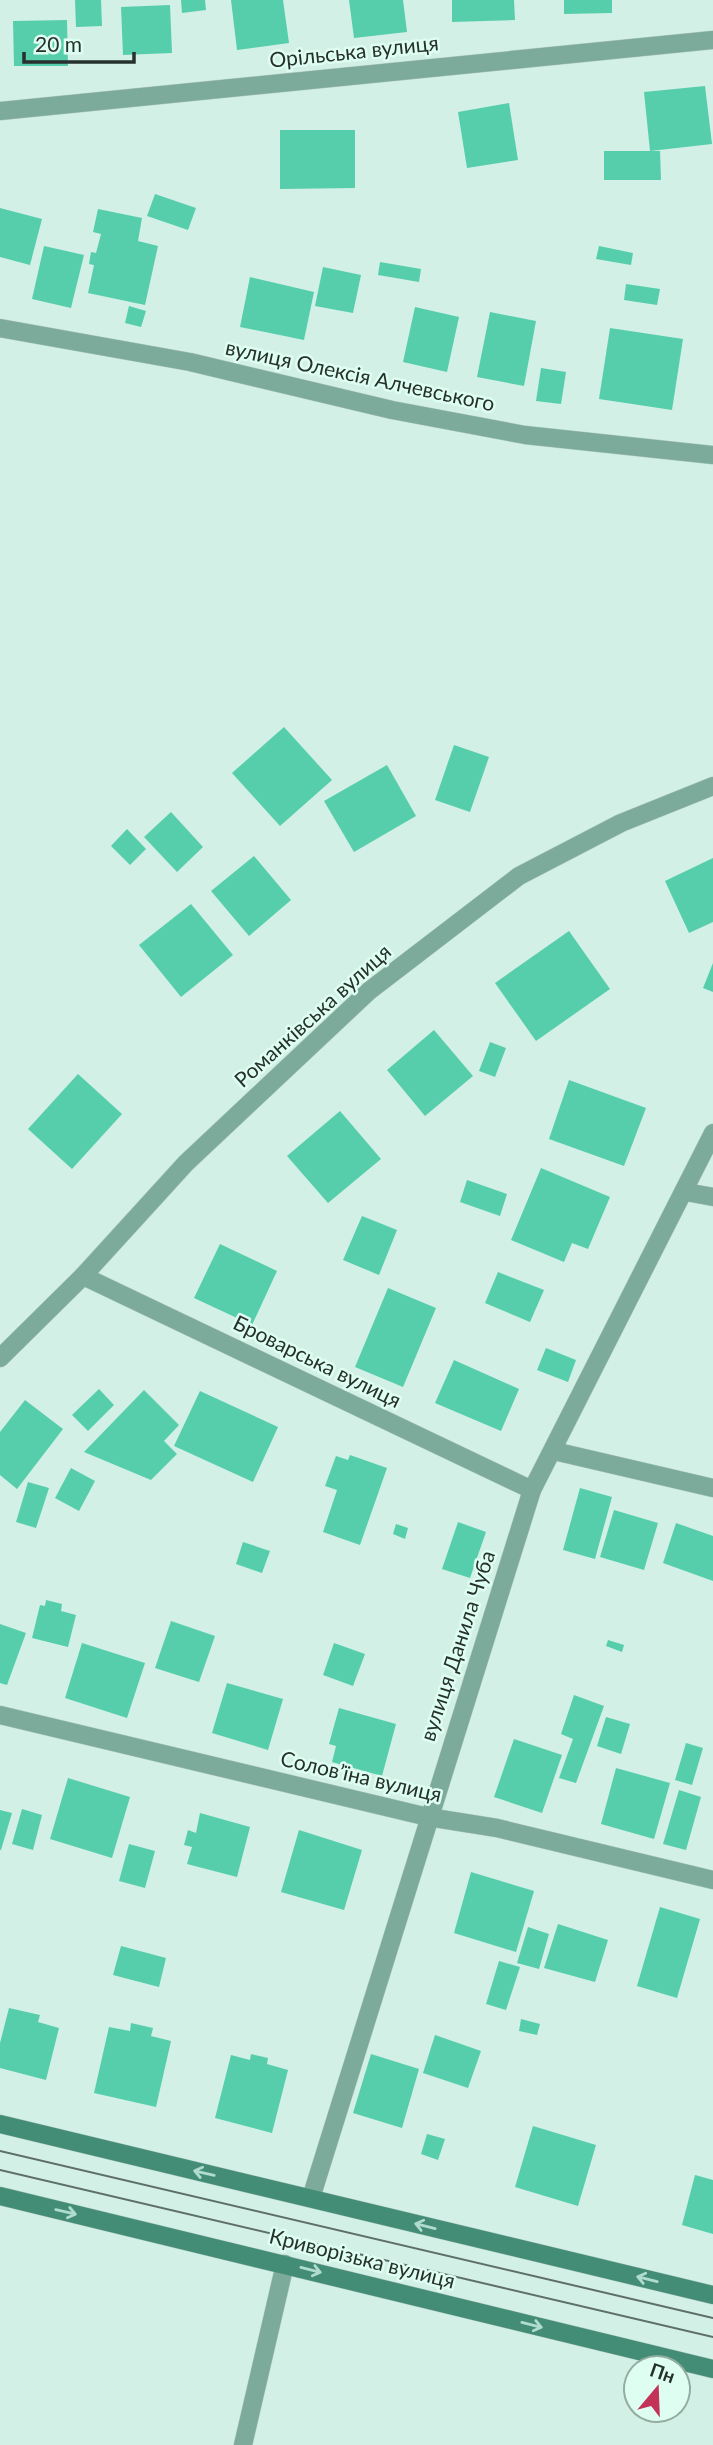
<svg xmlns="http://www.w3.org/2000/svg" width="713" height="2445" font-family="Lato,sans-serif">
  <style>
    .building { fill: #56ceac }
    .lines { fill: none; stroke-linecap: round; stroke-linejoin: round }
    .minor-casing { stroke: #b0cac0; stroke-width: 19 }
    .secondary-casing { stroke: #b0cac0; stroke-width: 19 }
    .minor { stroke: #7dab9b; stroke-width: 18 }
    .secondary { stroke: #438c76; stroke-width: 18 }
    .tram { stroke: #5d6f68; stroke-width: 2 }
    .oneway { stroke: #b0dccd }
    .labels { text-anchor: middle; stroke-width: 5; stroke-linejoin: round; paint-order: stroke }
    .street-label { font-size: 21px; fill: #26312d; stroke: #dffef2 }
  </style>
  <rect width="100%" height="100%" fill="#d2f0e5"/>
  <g class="building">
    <polygon points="75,0 101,0 102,26 76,27"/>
    <polygon points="181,0 205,0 206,10 182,13"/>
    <polygon points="231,0 283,0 289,43 237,50"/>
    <polygon points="349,0 403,0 407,32 354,38"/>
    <polygon points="452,0 514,0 515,20 452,22"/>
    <polygon points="564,0 612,0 612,13 564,14"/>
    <polygon points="170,5 172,53 123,55 121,7"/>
    <polygon points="67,20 68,66 14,66 13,21"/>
    <polygon points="705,86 712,144 650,151 644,92"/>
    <polygon points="509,103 518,160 467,168 458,112"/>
    <polygon points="280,130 355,130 355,188 280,189"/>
    <polygon points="604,151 660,151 661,180 604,180"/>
    <polygon points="155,194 196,208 188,230 147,216"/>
    <polygon points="0,208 42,219 30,265 0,257"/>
    <polygon points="98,209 142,218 138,241 158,246 145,305 88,293 94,265 89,264 91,252 96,253 101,234 93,232"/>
    <polygon points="44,246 84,255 71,308 32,299"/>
    <polygon points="599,246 633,253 631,265 596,259"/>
    <polygon points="380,262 421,269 419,282 378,275"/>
    <polygon points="323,267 361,275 353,313 315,306"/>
    <polygon points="250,277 314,292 304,340 240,327"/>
    <polygon points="626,284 660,289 657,305 624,300"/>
    <polygon points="129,306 146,311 141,327 125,323"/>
    <polygon points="415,307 459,317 447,372 403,362"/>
    <polygon points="490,312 536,321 524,386 477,377"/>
    <polygon points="610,328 683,339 672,410 599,399"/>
    <polygon points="541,368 566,372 561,404 536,401"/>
    <polygon points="284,727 332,780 280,826 232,773"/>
    <polygon points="454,745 489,757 470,812 435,800"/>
    <polygon points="387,765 416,816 354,852 324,801"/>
    <polygon points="171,812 203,847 177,872 144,837"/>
    <polygon points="127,829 146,849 130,865 111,846"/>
    <polygon points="254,856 291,900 249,936 211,891"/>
    <polygon points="713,858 713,922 689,933 665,881"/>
    <polygon points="191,904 233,955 181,997 139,945"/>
    <polygon points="569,931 610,989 536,1041 495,983"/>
    <polygon points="713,963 713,992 703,988"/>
    <polygon points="434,1030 473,1076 425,1116 387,1070"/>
    <polygon points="490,1042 506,1048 495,1077 479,1071"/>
    <polygon points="78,1074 122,1114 72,1169 28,1129"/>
    <polygon points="569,1080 646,1108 624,1166 549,1139"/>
    <polygon points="340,1111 381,1159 328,1203 287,1156"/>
    <polygon points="541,1168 610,1197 588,1249 572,1243 564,1262 511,1240"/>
    <polygon points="467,1180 507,1194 500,1216 460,1202"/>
    <polygon points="362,1216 397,1230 379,1275 343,1260"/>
    <polygon points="220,1244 277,1271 252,1325 194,1298"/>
    <polygon points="498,1272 544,1290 530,1322 485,1303"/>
    <polygon points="388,1288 436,1308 403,1387 355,1367"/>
    <polygon points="546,1348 576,1360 568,1382 537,1370"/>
    <polygon points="454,1360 519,1389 501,1431 435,1403"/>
    <polygon points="99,1389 114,1405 88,1431 72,1415"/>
    <polygon points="144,1390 179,1425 164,1441 177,1454 151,1480 84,1452"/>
    <polygon points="200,1391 278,1427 253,1482 174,1446"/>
    <polygon points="25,1400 63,1429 17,1489 0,1475 0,1432"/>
    <polygon points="350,1455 387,1468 360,1545 323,1532 337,1490 325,1486 336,1456 348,1460"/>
    <polygon points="71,1468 95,1481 79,1511 55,1498"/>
    <polygon points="28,1482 49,1488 36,1528 16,1522"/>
    <polygon points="580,1488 612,1497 595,1559 563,1550"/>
    <polygon points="614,1510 658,1523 644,1570 600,1557"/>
    <polygon points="458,1522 486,1532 470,1578 442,1569"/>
    <polygon points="676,1523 713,1536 713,1581 663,1563"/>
    <polygon points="396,1524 408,1528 405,1539 393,1534"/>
    <polygon points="243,1542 270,1551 262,1573 236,1564"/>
    <polygon points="46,1600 62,1604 61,1611 76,1615 68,1647 32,1638 40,1605 45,1606"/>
    <polygon points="171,1621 215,1636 199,1682 155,1668"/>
    <polygon points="0,1624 26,1633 7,1685 0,1683"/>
    <polygon points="608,1640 624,1645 622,1652 606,1646"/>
    <polygon points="82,1643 145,1663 127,1718 65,1698"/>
    <polygon points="334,1643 365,1654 353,1686 323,1675"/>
    <polygon points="227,1683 283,1699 268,1750 212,1733"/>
    <polygon points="574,1695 604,1706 576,1783 559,1778 573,1739 561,1734"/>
    <polygon points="339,1708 396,1724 382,1776 332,1762 336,1746 329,1744"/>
    <polygon points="606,1717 630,1724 621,1754 597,1746"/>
    <polygon points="514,1739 562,1755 542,1813 494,1797"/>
    <polygon points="686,1743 703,1748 692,1785 675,1780"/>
    <polygon points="616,1768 670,1783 654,1839 601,1824"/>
    <polygon points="68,1778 130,1797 112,1858 50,1839"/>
    <polygon points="679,1790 701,1797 686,1850 663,1844"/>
    <polygon points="22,1809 42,1815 33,1850 12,1844"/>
    <polygon points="0,1810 12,1813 1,1850 0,1850"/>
    <polygon points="200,1813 250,1827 237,1877 187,1864 192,1847 184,1845 188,1830 196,1833"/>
    <polygon points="299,1830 362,1850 344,1910 281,1892"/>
    <polygon points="129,1844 155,1851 145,1888 119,1881"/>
    <polygon points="471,1872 534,1891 516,1952 454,1933"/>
    <polygon points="660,1907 700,1919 677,1998 637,1986"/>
    <polygon points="558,1924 608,1940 595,1982 544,1968"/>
    <polygon points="528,1927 549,1934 539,1969 517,1963"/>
    <polygon points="121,1946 166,1958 159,1987 113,1975"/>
    <polygon points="499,1961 520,1967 506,2010 486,2004"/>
    <polygon points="9,2008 40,2015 38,2022 59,2028 46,2080 0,2068 0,2043"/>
    <polygon points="521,2019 540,2024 537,2035 519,2031"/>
    <polygon points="131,2023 153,2028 151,2036 171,2041 156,2107 94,2093 109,2027 130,2031"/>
    <polygon points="435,2035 481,2051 468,2088 423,2073"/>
    <polygon points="251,2054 268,2058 267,2064 288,2070 272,2133 215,2118 231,2055 250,2060"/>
    <polygon points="371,2054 419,2069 402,2128 353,2113"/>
    <polygon points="533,2126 596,2145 578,2206 515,2187"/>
    <polygon points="427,2134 445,2139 438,2160 421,2154"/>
    <polygon points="695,2175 713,2180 713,2234 682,2225"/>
  </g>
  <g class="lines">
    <defs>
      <g id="minor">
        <polyline points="0,111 713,40"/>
        <polyline points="0,328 190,362 392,410 525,435 713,455"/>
        <polyline points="686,1192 713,1197"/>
        <polyline points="83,1276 532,1490"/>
        <polyline points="0,1358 83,1276 186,1163 369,991 519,876 621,823 713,786"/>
        <polyline points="554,1451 713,1488"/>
        <polyline points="0,1715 428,1817 497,1828 713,1880"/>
        <polyline points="311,2198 532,1490 713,1133"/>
        <polyline points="243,2445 285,2264"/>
      </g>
      <g id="secondary">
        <polyline points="0,2124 713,2295"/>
        <polyline points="0,2196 713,2369"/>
      </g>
    </defs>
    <use href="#minor" class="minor-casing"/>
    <use href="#secondary" class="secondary-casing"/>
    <use href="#minor" class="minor"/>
    <use href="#secondary" class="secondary"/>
    <g class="tram">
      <polyline points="0,2151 713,2318"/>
      <polyline points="0,2170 713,2337"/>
    </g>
  </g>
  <defs><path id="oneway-shaft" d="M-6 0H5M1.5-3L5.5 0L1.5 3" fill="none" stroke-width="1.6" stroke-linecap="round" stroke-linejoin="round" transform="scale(1.75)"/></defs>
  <g class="oneway">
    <use href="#oneway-shaft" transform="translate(204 2173) rotate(-167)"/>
    <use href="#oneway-shaft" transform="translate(66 2212) rotate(13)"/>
    <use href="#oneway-shaft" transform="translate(425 2226) rotate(-166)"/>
    <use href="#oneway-shaft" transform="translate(311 2270) rotate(14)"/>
    <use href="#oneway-shaft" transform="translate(647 2279) rotate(-166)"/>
    <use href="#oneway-shaft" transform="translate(532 2325) rotate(14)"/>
  </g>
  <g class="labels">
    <g class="street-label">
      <text transform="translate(354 52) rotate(-6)" y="7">Орільська вулиця</text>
      <text transform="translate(360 376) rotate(12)" y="7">вулиця Олексія Алчевського</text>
      <text transform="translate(313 1016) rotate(-42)" y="7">Романківська вулиця</text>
      <text transform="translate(317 1362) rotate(26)" y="7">Броварська вулиця</text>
      <text transform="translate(458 1646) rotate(-72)" y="7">вулиця Данила Чуба</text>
      <text transform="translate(361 1777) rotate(13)" y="7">Соловʼїна вулиця</text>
      <text transform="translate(362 2259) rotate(14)" y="7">Криворізька вулиця</text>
    </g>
  </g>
  <g transform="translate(657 2389) rotate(19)"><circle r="33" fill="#dffef2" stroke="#95aca3" stroke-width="2"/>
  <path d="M0-5L12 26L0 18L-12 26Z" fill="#c33359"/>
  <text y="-10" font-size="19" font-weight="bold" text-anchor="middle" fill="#26312d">Пн</text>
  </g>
  <path d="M24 52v10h110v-10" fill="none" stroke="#26312d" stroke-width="3.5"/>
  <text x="35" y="52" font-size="21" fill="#26312d" stroke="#dffef2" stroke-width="5" paint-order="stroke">20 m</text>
</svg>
